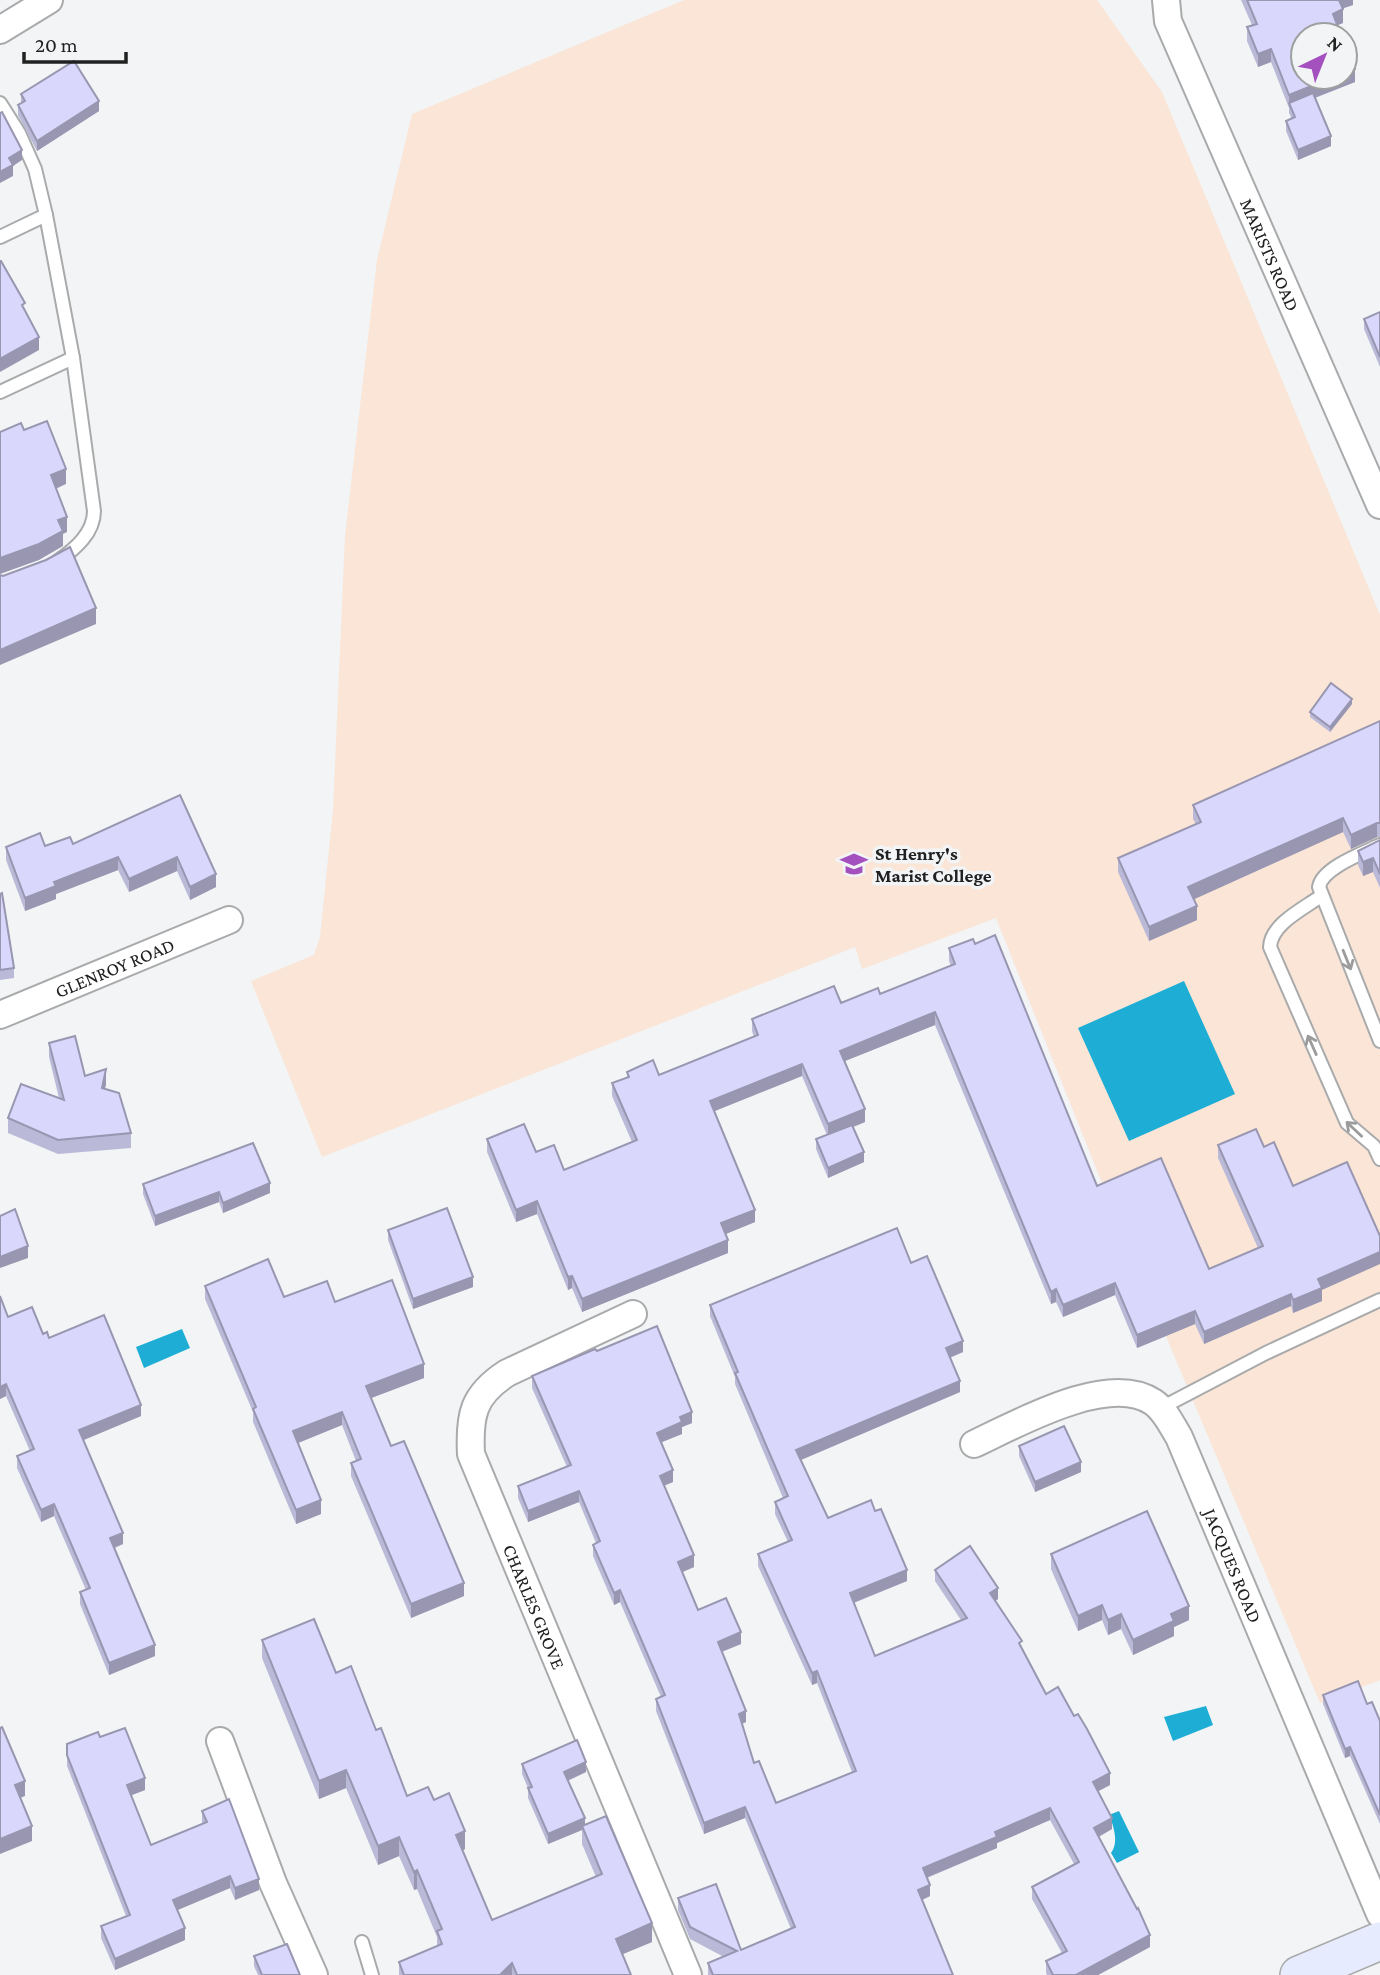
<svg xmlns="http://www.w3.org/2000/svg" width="1380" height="1975" font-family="'Crimson Pro',serif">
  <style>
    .education { fill: #fae5d7 }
    .water { fill: #1eaed5 }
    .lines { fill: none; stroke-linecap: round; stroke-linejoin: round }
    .lane-casing { stroke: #a9aaab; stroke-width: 16 }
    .street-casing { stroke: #a9aaab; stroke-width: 30 }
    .secondary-casing { stroke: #a9aaab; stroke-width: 40 }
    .lane { stroke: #fff; stroke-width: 12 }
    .street { stroke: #fff; stroke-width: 26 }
    .secondary { stroke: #e7ebfe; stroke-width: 37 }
    .wall { fill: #bbb9d8 }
    .shaded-wall { fill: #9896b0 }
    .building { fill: #d9d7fb; stroke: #9896b0; stroke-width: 2 }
    .oneway { stroke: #9b9b9b }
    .labels { text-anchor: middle; stroke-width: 7; stroke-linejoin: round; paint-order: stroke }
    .street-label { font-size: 19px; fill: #202121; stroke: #f2f4f5 }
    .poi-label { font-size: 19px; font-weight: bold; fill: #202121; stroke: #f2f4f5; text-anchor: start }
  </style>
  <rect width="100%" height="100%" fill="#f2f4f5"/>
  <polygon class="education" points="684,0 1097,0 1162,92 1380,615 1380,1680 1320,1703 1110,1203 996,918 862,969 855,947 322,1157 251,981 314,955 320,937 333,810 345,536 377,260 412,114"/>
  <g class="water">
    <polygon points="1184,981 1235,1094 1129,1141 1078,1028"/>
    <polygon points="182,1329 190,1348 144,1368 136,1347"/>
    <polygon points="1206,1706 1213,1725 1173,1741 1164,1717"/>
    <path d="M 1119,1811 L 1139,1852 L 1117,1863 L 1111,1853 C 1119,1843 1114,1827 1109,1815 Z"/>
  </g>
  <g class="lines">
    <defs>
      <g id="lane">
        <path d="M 0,103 L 19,133 L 35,169 L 46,215 L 73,358 L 94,511 C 94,533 75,549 58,561"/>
        <polyline points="0,237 46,215"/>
        <polyline points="0,392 73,358"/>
        <path d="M 1380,845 C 1363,853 1322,868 1319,887 L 1380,1041"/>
        <path d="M 1321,896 C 1303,909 1271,924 1270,947 L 1347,1123 L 1374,1146 L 1380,1159"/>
        <polyline points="1161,1408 1266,1353 1380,1300"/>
        <polyline points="362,1942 372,1975"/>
      </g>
      <g id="street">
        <path id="s1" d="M 1166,0 L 1168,21 L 1380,505"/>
        <polyline points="0,30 49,0"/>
        <path id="s2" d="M 0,1015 L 229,920"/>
        <path id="s3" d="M 633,1314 L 507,1373 C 473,1395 469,1415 471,1454 L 688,1975"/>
        <path id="s4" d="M 974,1444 C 1017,1424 1108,1372 1153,1402 C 1165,1410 1171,1424 1179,1437 L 1380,1914"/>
        <polyline points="220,1741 273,1883 314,1975"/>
      </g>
      <polyline id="secondary" points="1299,1975 1380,1941"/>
    </defs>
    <use href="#lane" class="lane-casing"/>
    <use href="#street" class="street-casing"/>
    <use href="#secondary" class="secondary-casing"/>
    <use href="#lane" class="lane"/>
    <use href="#street" class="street"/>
    <use href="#secondary" class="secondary"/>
  </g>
  <g class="wall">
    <polygon points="1241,0 1353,0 1353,5 1343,8 1343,23 1337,25 1355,82 1315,98 1331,146 1298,160 1286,131 1286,121 1292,119 1289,113 1289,108 1271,62 1258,67 1247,41 1247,27 1252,25"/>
    <polygon points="21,94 99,111 37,151 18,115 18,105 21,103"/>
    <polygon points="1380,312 1380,367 1364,329 1364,319"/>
    <polygon points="1352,704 1330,732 1310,717 1310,712"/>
    <polygon points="1380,721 1380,837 1377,837 1351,849 1343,832 1194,899 1197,920 1149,941 1118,872 1118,858 1196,824 1193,819 1193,805"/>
    <polygon points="180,795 216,887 190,900 177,871 129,892 118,870 56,894 56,899 25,911 6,860 6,847 45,846 73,844"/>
    <polygon points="1380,840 1380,888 1373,872 1363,876 1358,865 1358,851"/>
    <polygon points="0,894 14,968 14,978 0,980"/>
    <polygon points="949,948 1097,1186 1209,1269 1258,1248 1218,1158 1218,1145 1322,1290 1322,1301 1293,1313 1291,1306 1204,1344 1195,1324 1137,1348 1115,1295 1063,1317 1056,1302 1051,1304 935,1025 845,1061 865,1122 853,1127 864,1162 828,1178 816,1149 816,1139 827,1135 802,1076 714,1111 755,1222 725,1234 728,1253 582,1312 572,1288 568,1290 537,1214 516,1222 487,1152 487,1139 536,1152 564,1170 632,1142 612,1096 612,1083 627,1077 627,1072 659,1075 754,1037 752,1031 752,1019 880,994 951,966 949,961"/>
    <polygon points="49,1043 85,1076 106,1084 105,1089 131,1133 131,1148 58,1154 8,1133 8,1118 59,1098 49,1057"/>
    <polygon points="143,1184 270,1193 223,1213 219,1202 155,1226 143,1194"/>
    <polygon points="388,1230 473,1287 413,1309 388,1240"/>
    <polygon points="911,1263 963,1352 950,1358 960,1392 801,1460 828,1518 907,1581 854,1603 875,1656 961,1620 935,1581 935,1570 998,1599 995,1601 1046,1694 1110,1785 1098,1791 1112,1829 1099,1837 1150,1947 1098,1975 1047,1975 1046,1973 1046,1961 1062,1953 1032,1899 1032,1887 1074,1864 1050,1820 997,1843 997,1848 927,1878 930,1896 922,1900 953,1975 708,1975 708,1963 724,1957 690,1939 678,1910 678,1898 741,1950 791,1929 745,1818 704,1834 656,1711 656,1699 661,1697 620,1602 614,1605 593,1556 593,1545 596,1543 579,1502 528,1522 518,1498 518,1486 567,1467 532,1388 532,1376 597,1351 692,1423 682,1427 682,1434 662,1442 673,1482 664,1486 694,1567 682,1572 698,1610 741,1644 722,1652 746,1722 742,1724 754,1763 776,1803 852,1772 817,1683 812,1685 758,1566 758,1554 788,1542 775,1514 775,1502 783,1498 735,1384 735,1377 710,1316 710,1305"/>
    <polygon points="205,1286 284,1297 335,1302 424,1378 371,1398 391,1446 464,1596 411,1618 351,1476 351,1463 356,1461 342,1425 298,1443 321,1514 296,1524 253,1422 253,1412 205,1299"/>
    <polygon points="0,1296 8,1317 49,1338 141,1416 83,1440 123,1544 115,1548 155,1656 109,1675 80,1604 80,1592 86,1590 54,1516 41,1522 17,1468 17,1456 30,1451 6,1396 0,1399"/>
    <polygon points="1019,1446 1081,1472 1035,1492 1019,1456"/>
    <polygon points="1051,1554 1189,1620 1174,1627 1174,1636 1133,1655 1121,1629 1108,1635 1102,1620 1078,1631 1051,1569"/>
    <polygon points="262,1640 336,1673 376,1730 407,1796 434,1800 465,1849 462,1851 492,1920 596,1877 582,1844 582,1830 548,1844 528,1798 528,1788 522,1774 522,1764 586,1772 568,1781 585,1825 652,1942 622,1954 631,1975 399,1975 399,1962 437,1946 437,1937 417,1889 414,1890 399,1856 378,1865 346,1788 319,1799 262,1658"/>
    <polygon points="1323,1695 1367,1704 1380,1721 1380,1824 1350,1756 1345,1758 1323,1704"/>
    <polygon points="100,1737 145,1790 131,1795 151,1845 202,1824 202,1811 259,1890 235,1900 230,1888 177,1910 185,1940 115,1970 101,1938 101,1926 126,1916 67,1766 67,1744"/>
    <polygon points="254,1956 300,1975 258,1975 254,1966"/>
  </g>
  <g class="shaded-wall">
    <polygon points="1338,0 1353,0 1353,5 1338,10"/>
    <polygon points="1343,9 1343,23 1333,27 1333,14"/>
    <polygon points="1271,49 1271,62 1258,67 1258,54"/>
    <polygon points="1355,69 1355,82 1291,107 1289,103 1289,108 1289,95 1334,77 1345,77 1345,73"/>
    <polygon points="99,101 99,111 37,151 37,141"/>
    <polygon points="1331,136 1331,146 1298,160 1298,150"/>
    <polygon points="22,150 22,160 13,166 13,176 0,183 0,172 9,158"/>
    <polygon points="39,337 39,350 0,372 0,359"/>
    <polygon points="66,469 66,484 51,491 51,475"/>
    <polygon points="67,517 67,532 63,534 63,546 39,560 0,574 0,558 58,520"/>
    <polygon points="96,608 96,624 0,665 0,650"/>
    <polygon points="1352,699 1352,704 1330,732 1330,727"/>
    <polygon points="1343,818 1343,832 1188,902 1188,887"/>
    <polygon points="1377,823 1377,837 1351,849 1351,835"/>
    <polygon points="118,857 118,870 56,894 56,899 25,911 25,898 54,882"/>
    <polygon points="177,857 177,871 129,892 129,879"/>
    <polygon points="1373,858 1373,872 1363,876 1363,862"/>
    <polygon points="216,874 216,887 190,900 190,887"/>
    <polygon points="1197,906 1197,920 1149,941 1149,927"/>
    <polygon points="935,1012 935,1025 840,1063 840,1051"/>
    <polygon points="802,1064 802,1076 710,1113 710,1101"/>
    <polygon points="106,1069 106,1084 102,1102 102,1088"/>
    <polygon points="865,1109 865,1122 828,1137 828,1124"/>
    <polygon points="864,1152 864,1162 828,1178 828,1168"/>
    <polygon points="270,1183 270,1193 223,1213 223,1203"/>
    <polygon points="219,1192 219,1202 155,1226 155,1216"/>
    <polygon points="537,1201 537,1214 516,1222 516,1210"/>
    <polygon points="755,1210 755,1222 721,1236 721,1223"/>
    <polygon points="728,1240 728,1253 582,1312 582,1299"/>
    <polygon points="28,1246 28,1258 0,1268 0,1257"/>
    <polygon points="1380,1252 1380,1264 1322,1290 1322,1301 1293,1313 1293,1300 1318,1279"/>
    <polygon points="572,1276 572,1288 568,1290 568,1277"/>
    <polygon points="473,1277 473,1287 413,1309 413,1299"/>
    <polygon points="1115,1283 1115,1295 1063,1317 1063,1305"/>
    <polygon points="1056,1289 1056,1302 1051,1304 1051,1292"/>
    <polygon points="1291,1294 1291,1306 1204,1344 1204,1332"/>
    <polygon points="1195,1311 1195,1324 1137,1348 1137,1335"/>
    <polygon points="963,1341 963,1352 946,1359 946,1348"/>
    <polygon points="424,1364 424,1378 366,1400 366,1386"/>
    <polygon points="960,1381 960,1392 796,1462 796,1450"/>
    <polygon points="6,1384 6,1396 0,1399 0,1387"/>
    <polygon points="141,1405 141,1416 79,1442 79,1430"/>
    <polygon points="342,1412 342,1425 293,1445 293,1431"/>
    <polygon points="692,1412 692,1423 682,1427 682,1434 657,1444 657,1433 680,1417"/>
    <polygon points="1081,1462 1081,1472 1035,1492 1035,1482"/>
    <polygon points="673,1470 673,1482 660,1487 660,1476"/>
    <polygon points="579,1491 579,1502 528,1522 528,1511"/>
    <polygon points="321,1500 321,1514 296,1524 296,1510"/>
    <polygon points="54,1504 54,1516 41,1522 41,1510"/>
    <polygon points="123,1533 123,1544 110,1549 110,1538"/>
    <polygon points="694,1555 694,1567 678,1574 678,1562"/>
    <polygon points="907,1570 907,1581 850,1604 850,1593"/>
    <polygon points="464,1583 464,1596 411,1618 411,1604"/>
    <polygon points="998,1588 998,1599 990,1605 990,1593"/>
    <polygon points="620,1590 620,1602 614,1605 614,1593"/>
    <polygon points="1102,1605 1102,1620 1078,1631 1078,1616"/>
    <polygon points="1189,1606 1189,1620 1174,1627 1174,1636 1133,1655 1133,1640 1171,1614"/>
    <polygon points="1121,1614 1121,1629 1108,1635 1108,1620"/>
    <polygon points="741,1632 741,1644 718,1653 718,1642"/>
    <polygon points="155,1645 155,1656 109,1675 109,1663"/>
    <polygon points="817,1671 817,1683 812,1685 812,1673"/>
    <polygon points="746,1711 746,1722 739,1725 739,1714"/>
    <polygon points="1350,1747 1350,1756 1345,1758 1345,1749"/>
    <polygon points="586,1762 586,1772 564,1782 564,1772"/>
    <polygon points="346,1770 346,1788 319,1799 319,1781"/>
    <polygon points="1110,1773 1110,1785 1093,1794 1093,1782"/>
    <polygon points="145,1778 145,1790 127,1797 127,1785"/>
    <polygon points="25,1781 25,1796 15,1800 15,1785"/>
    <polygon points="745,1807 745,1818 704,1834 704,1823"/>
    <polygon points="1050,1808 1050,1820 997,1843 997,1848 923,1879 923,1868 995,1832"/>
    <polygon points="585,1818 585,1828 582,1826 582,1830 548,1844 548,1834"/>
    <polygon points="1112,1818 1112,1829 1094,1839 1094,1828"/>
    <polygon points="32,1826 32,1841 0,1854 0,1839"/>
    <polygon points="465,1831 465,1849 456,1854 456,1835"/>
    <polygon points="399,1837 399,1856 378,1865 378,1846"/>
    <polygon points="417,1870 417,1889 414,1890 414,1872"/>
    <polygon points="230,1876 230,1888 173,1912 173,1900"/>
    <polygon points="259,1879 259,1890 235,1900 235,1888"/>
    <polygon points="930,1885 930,1896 918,1902 918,1890"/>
    <polygon points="652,1923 652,1942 616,1957 616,1939"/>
    <polygon points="185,1928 185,1940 115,1970 115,1959"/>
    <polygon points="1150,1935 1150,1947 1098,1975 1076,1975"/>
    <polygon points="512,1963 512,1975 500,1975"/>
  </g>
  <g class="building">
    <polygon points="1247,0 1339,0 1343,9 1333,14 1341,35 1303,35 1303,77 1334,77 1289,95 1271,49 1258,54 1247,27 1257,24"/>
    <polygon points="1345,45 1355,69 1345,73"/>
    <polygon points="74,61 99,101 37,141 18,105 25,101 21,94"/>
    <polygon points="1313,93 1331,136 1298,150 1286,121 1295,117 1289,103"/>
    <polygon points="2,112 22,150 9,158 13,165 0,172 0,113"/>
    <polygon points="0,261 1,261 25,303 22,305 39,337 0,359"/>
    <polygon points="1380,312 1380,357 1364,319"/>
    <polygon points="47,421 66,469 51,475 67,517 58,520 63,531 39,544 0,558 0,432 21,423 24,430"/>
    <polygon points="70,547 96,608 0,650 0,575 3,576 46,560"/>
    <polygon points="1331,683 1352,699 1330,727 1310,712"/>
    <polygon points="1380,721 1380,823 1377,823 1351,835 1343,818 1188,887 1197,906 1149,927 1118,858 1201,822 1193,805"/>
    <polygon points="180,795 216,874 190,887 177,857 129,879 118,857 54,882 56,886 25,898 6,847 40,833 45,846 70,837 73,844"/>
    <polygon points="1380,840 1380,874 1373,858 1363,862 1358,851"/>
    <polygon points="2,893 14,968 0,970 0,894"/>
    <polygon points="995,935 1097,1186 1161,1158 1209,1269 1263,1246 1218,1145 1256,1129 1264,1147 1274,1142 1293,1186 1347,1162 1380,1236 1380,1252 1318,1279 1322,1288 1293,1300 1291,1294 1204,1332 1195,1311 1137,1335 1115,1283 1063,1305 1056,1289 1051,1292 935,1012 840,1051 865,1109 828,1124 802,1064 710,1101 755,1210 721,1223 728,1240 582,1299 572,1276 568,1277 537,1201 516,1210 487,1139 524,1124 536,1152 554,1145 564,1170 637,1140 612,1083 629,1077 627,1072 653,1060 659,1075 758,1035 752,1019 834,986 841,1003 878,988 880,994 955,964 949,948 973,939 975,944"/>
    <polygon points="75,1036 85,1076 106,1069 102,1088 119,1093 131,1133 58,1140 8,1118 21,1084 64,1100 49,1043"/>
    <polygon points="852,1125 864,1152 828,1168 816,1139"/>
    <polygon points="253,1143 270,1183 223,1203 219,1192 155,1216 143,1184"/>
    <polygon points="447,1208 473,1277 413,1299 388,1230"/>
    <polygon points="15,1209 28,1246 0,1257 0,1216"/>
    <polygon points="897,1228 911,1263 927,1256 963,1341 946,1348 960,1381 796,1450 828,1518 871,1500 875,1511 881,1509 907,1570 850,1593 875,1656 967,1618 935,1570 970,1546 998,1588 990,1593 1022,1641 1019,1643 1046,1694 1058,1687 1074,1716 1078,1714 1087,1729 1110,1773 1093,1782 1112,1818 1094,1828 1137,1909 1138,1908 1150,1935 1076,1975 1053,1975 1046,1961 1067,1951 1032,1887 1079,1862 1050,1808 995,1832 997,1837 923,1868 930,1885 918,1890 953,1975 713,1975 708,1963 737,1951 690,1927 678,1898 716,1884 741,1950 795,1927 745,1807 704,1823 656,1699 665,1695 620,1590 614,1593 593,1545 600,1541 579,1491 528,1511 518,1486 571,1465 532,1376 595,1349 597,1351 657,1326 692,1412 680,1417 682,1422 657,1433 673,1470 660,1476 694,1555 678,1562 698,1610 726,1598 741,1632 718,1642 746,1711 739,1714 754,1763 759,1761 776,1803 856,1771 817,1671 812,1673 758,1554 792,1540 775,1502 788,1496 735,1373 738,1372 710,1305"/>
    <polygon points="268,1259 284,1297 327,1281 335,1302 392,1280 424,1364 366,1386 391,1446 404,1441 464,1583 411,1604 351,1463 361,1459 342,1412 293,1431 321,1500 296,1510 253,1409 256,1407 205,1286"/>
    <polygon points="0,1296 8,1317 32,1307 43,1334 47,1332 49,1338 104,1315 141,1405 79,1430 123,1533 110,1538 155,1645 109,1663 80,1592 90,1588 54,1504 41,1510 17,1456 34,1449 6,1384 0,1387"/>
    <polygon points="1064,1426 1081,1462 1035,1482 1019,1446"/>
    <polygon points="1147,1511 1189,1606 1171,1614 1174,1621 1133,1640 1121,1614 1108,1620 1102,1605 1078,1616 1051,1554"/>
    <polygon points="314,1619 336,1673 351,1666 376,1730 381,1728 407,1796 428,1787 434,1800 449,1793 465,1831 456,1835 492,1920 602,1874 582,1826 606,1816 652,1923 616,1939 631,1975 517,1975 512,1963 500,1975 404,1975 399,1962 442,1944 437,1931 442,1929 417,1870 414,1872 399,1837 378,1846 346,1770 319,1781 262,1640"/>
    <polygon points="1358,1681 1367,1704 1372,1702 1380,1721 1380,1815 1350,1747 1345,1749 1323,1695"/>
    <polygon points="2,1727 25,1781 15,1785 32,1826 0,1839 0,1728"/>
    <polygon points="125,1728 145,1778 127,1785 151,1845 207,1822 202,1811 229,1799 259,1879 235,1888 230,1876 173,1900 185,1928 115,1959 101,1926 130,1915 67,1755 67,1744 98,1732 100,1737"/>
    <polygon points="577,1740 586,1762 564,1772 585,1818 548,1834 528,1788 532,1787 522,1764"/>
    <polygon points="287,1944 300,1975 262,1975 254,1956"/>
  </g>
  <defs><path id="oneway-shaft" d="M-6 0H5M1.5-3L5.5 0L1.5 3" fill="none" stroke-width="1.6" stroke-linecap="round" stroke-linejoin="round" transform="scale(1.75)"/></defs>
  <g class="oneway">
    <use href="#oneway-shaft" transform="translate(1347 960) rotate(68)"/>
    <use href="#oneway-shaft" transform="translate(1312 1045) rotate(-114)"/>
    <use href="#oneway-shaft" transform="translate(1354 1129) rotate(-137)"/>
  </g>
  <defs>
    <symbol id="school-bare" viewBox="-9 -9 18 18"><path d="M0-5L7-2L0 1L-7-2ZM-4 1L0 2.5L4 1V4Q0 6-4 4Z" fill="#a451bf" stroke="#f2f4f5" stroke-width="2.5" paint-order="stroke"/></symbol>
  </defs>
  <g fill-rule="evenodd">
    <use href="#school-bare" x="835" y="845" width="38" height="38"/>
  </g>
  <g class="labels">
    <g class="street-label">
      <text dy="7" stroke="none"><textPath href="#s1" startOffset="276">MARISTS ROAD</textPath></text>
      <text dy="7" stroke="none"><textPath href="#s2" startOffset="124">GLENROY ROAD</textPath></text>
      <text dy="7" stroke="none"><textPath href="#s4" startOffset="374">JACQUES ROAD</textPath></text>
      <text dy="7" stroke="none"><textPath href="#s3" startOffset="399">CHARLES GROVE</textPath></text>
    </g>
    <g class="poi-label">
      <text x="875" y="860">St Henry's<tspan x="875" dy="22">Marist College</tspan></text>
    </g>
  </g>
  <g transform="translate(1324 56) rotate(43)"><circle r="33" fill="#f2f4f5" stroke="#9ea0a0" stroke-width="2"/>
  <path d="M0-5L12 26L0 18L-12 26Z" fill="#a451bf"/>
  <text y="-10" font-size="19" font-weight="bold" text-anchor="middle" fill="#202121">N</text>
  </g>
  <path d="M24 52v10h102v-10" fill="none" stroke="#202121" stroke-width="3.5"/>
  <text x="35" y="52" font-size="21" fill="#202121" stroke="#f2f4f5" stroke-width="5" paint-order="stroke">20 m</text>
</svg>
